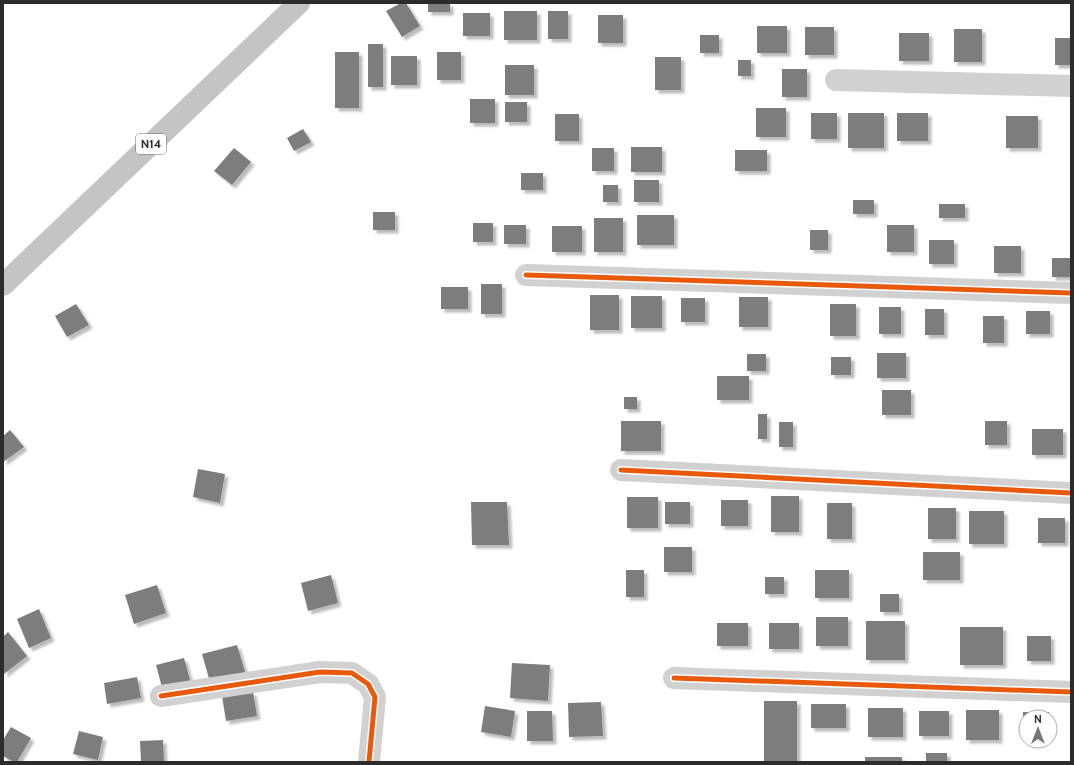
<svg xmlns="http://www.w3.org/2000/svg" width="1074" height="765" font-family="Cabin,sans-serif">
  <style>
    .building { fill: #7d7d7d; filter: url(#shadow) }
    .lines { fill: none; stroke-linecap: round; stroke-linejoin: round }
    .minor { stroke: #d1d1d1; stroke-width: 22 }
    .major { stroke: #c4c4c4; stroke-width: 22 }
    .cycleway-casing { stroke: #fff; stroke-width: 8 }
    .cycleway { stroke: #e8590c; stroke-width: 5 }
    .labels { text-anchor: middle; stroke-width: 4; stroke-linejoin: round; paint-order: stroke }
    .shield { fill: #fff; stroke: #6b6b6b; stroke-width: 1 }
    .shield-label { font-size: 12px; font-weight: bold; fill: #2c2c2c }
  </style>
  <defs>
    <filter id="shadow"><feDropShadow dx="3.5" dy="3.5" stdDeviation="1" flood-color="#0004"/></filter>
  </defs>
  <rect width="100%" height="100%" fill="#fff"/>
  <g class="building">
    <polygon points="401,3 406,3 420,26 402,37 386,11"/>
    <rect x="428" y="3" width="22" height="9"/>
    <rect x="504" y="11" width="33" height="29"/>
    <rect x="548" y="11" width="20" height="28"/>
    <rect x="463" y="13" width="27" height="23"/>
    <rect x="598" y="15" width="25" height="28"/>
    <rect x="757" y="26" width="30" height="27"/>
    <rect x="805" y="27" width="29" height="28"/>
    <rect x="954" y="29" width="28" height="33"/>
    <rect x="899" y="33" width="30" height="28"/>
    <rect x="700" y="35" width="19" height="18"/>
    <rect x="1055" y="38" width="16" height="27"/>
    <rect x="368" y="44" width="15" height="43"/>
    <rect x="335" y="52" width="24" height="56"/>
    <rect x="437" y="52" width="24" height="28"/>
    <rect x="391" y="56" width="26" height="29"/>
    <rect x="655" y="57" width="26" height="33"/>
    <rect x="738" y="60" width="13" height="16"/>
    <rect x="505" y="65" width="29" height="30"/>
    <rect x="782" y="69" width="25" height="28"/>
    <rect x="470" y="99" width="25" height="24"/>
    <rect x="505" y="102" width="22" height="20"/>
    <rect x="756" y="108" width="30" height="29"/>
    <rect x="811" y="113" width="26" height="26"/>
    <rect x="848" y="113" width="36" height="35"/>
    <rect x="897" y="113" width="31" height="28"/>
    <rect x="555" y="114" width="24" height="27"/>
    <rect x="1006" y="116" width="32" height="32"/>
    <polygon points="303,129 311,142 294,151 287,138"/>
    <rect x="631" y="147" width="31" height="25"/>
    <polygon points="234,148 251,162 232,185 214,171"/>
    <rect x="592" y="148" width="22" height="23"/>
    <rect x="735" y="150" width="32" height="21"/>
    <rect x="521" y="173" width="22" height="17"/>
    <rect x="634" y="180" width="25" height="22"/>
    <rect x="603" y="185" width="15" height="17"/>
    <rect x="853" y="200" width="21" height="14"/>
    <rect x="939" y="204" width="26" height="14"/>
    <rect x="373" y="212" width="22" height="18"/>
    <rect x="637" y="215" width="37" height="30"/>
    <rect x="594" y="218" width="29" height="34"/>
    <rect x="473" y="223" width="20" height="19"/>
    <rect x="504" y="225" width="22" height="19"/>
    <rect x="887" y="225" width="27" height="27"/>
    <rect x="552" y="226" width="30" height="26"/>
    <rect x="810" y="230" width="18" height="20"/>
    <rect x="929" y="240" width="25" height="24"/>
    <rect x="994" y="246" width="27" height="27"/>
    <rect x="1052" y="258" width="19" height="19"/>
    <rect x="481" y="284" width="21" height="30"/>
    <rect x="441" y="287" width="27" height="22"/>
    <rect x="590" y="295" width="29" height="35"/>
    <rect x="631" y="296" width="31" height="32"/>
    <rect x="739" y="297" width="29" height="30"/>
    <rect x="681" y="298" width="24" height="24"/>
    <polygon points="76,304 89,325 67,337 55,316"/>
    <rect x="830" y="304" width="26" height="32"/>
    <rect x="879" y="307" width="22" height="27"/>
    <rect x="925" y="309" width="19" height="26"/>
    <rect x="1026" y="311" width="24" height="23"/>
    <rect x="983" y="316" width="21" height="27"/>
    <rect x="877" y="353" width="29" height="25"/>
    <rect x="747" y="354" width="19" height="17"/>
    <rect x="831" y="357" width="20" height="18"/>
    <rect x="717" y="376" width="32" height="24"/>
    <rect x="882" y="390" width="29" height="25"/>
    <rect x="624" y="397" width="13" height="12"/>
    <rect x="758" y="414" width="9" height="25"/>
    <rect x="621" y="421" width="40" height="30"/>
    <rect x="985" y="421" width="22" height="24"/>
    <rect x="779" y="422" width="14" height="25"/>
    <rect x="1032" y="429" width="31" height="26"/>
    <polygon points="10,430 24,447 3,462 3,436"/>
    <polygon points="198,469 225,474 220,503 193,497"/>
    <rect x="771" y="496" width="28" height="36"/>
    <rect x="627" y="497" width="31" height="31"/>
    <rect x="721" y="500" width="27" height="26"/>
    <polygon points="471,502 507,502 509,545 472,545"/>
    <rect x="665" y="502" width="25" height="22"/>
    <rect x="827" y="503" width="25" height="36"/>
    <rect x="928" y="508" width="28" height="31"/>
    <rect x="969" y="511" width="35" height="33"/>
    <rect x="1038" y="518" width="27" height="25"/>
    <rect x="664" y="547" width="28" height="25"/>
    <rect x="923" y="552" width="37" height="28"/>
    <rect x="626" y="570" width="18" height="27"/>
    <rect x="815" y="570" width="34" height="28"/>
    <polygon points="331,575 338,603 308,611 301,583"/>
    <rect x="765" y="577" width="19" height="17"/>
    <polygon points="157,585 166,613 134,624 125,595"/>
    <rect x="880" y="594" width="19" height="18"/>
    <polygon points="39,609 51,638 29,648 17,619"/>
    <rect x="816" y="617" width="32" height="29"/>
    <rect x="866" y="621" width="39" height="39"/>
    <rect x="717" y="623" width="31" height="23"/>
    <rect x="769" y="623" width="30" height="26"/>
    <rect x="960" y="627" width="43" height="38"/>
    <polygon points="8,632 27,656 4,674 3,637"/>
    <rect x="1027" y="636" width="24" height="25"/>
    <polygon points="237,645 245,672 210,682 202,654"/>
    <polygon points="184,658 191,684 163,691 156,665"/>
    <polygon points="512,663 550,665 548,701 510,698"/>
    <polygon points="137,677 141,698 107,704 104,683"/>
    <polygon points="253,692 257,716 226,721 222,696"/>
    <rect x="764" y="701" width="33" height="60"/>
    <polygon points="601,702 603,736 569,737 568,703"/>
    <rect x="811" y="704" width="35" height="24"/>
    <polygon points="485,706 515,711 511,737 481,732"/>
    <rect x="868" y="708" width="35" height="29"/>
    <rect x="966" y="710" width="33" height="30"/>
    <polygon points="527,711 552,711 553,741 527,741"/>
    <rect x="919" y="711" width="30" height="25"/>
    <polygon points="1023,712 1049,712 1049,717 1026,717 1026,738 1023,738"/>
    <polygon points="11,727 31,738 17,762 14,762 3,756 3,740"/>
    <polygon points="79,731 103,737 98,760 73,754"/>
    <polygon points="163,740 164,761 141,762 140,741"/>
    <rect x="926" y="753" width="21" height="9"/>
    <rect x="865" y="757" width="37" height="5"/>
  </g>
  <g class="lines">
    <g class="minor">
      <polyline points="836,80 1071,86"/>
      <polyline points="526,275 1071,293"/>
      <polyline points="621,470 1071,493"/>
      <polyline points="674,678 1071,692"/>
      <polyline points="161,696 320,672 352,673 368,684 375,697 369,762"/>
    </g>
    <polyline class="major" points="3,285 299,3"/>
    <defs>
      <g id="cycleway">
        <polyline points="526,275 1071,293"/>
        <polyline points="621,470 1071,493"/>
        <polyline points="674,678 1071,692"/>
        <polyline points="161,696 320,672 352,673 368,684 375,697 369,762"/>
      </g>
    </defs>
    <use href="#cycleway" class="cycleway-casing"/>
    <use href="#cycleway" class="cycleway"/>
  </g>
  <g class="labels">
    <rect class="shield" x="136" y="134" width="30" height="20" rx="3"/>
    <g class="shield-label">
      <text x="151" y="148">N14</text>
    </g>
  </g>
  <rect width="1074" height="765" fill="none" stroke="#2c2c2c" stroke-width="8"/>
  <g transform="translate(1038 729)"><circle r="19" fill="#ffffff" stroke="#ababab"/>
  <path d="M0-3L7 15L0 10L-7 15Z" fill="#767676"/>
  <text y="-6" font-size="11" font-weight="bold" text-anchor="middle" fill="#2c2c2c">N</text>
  </g>
</svg>
